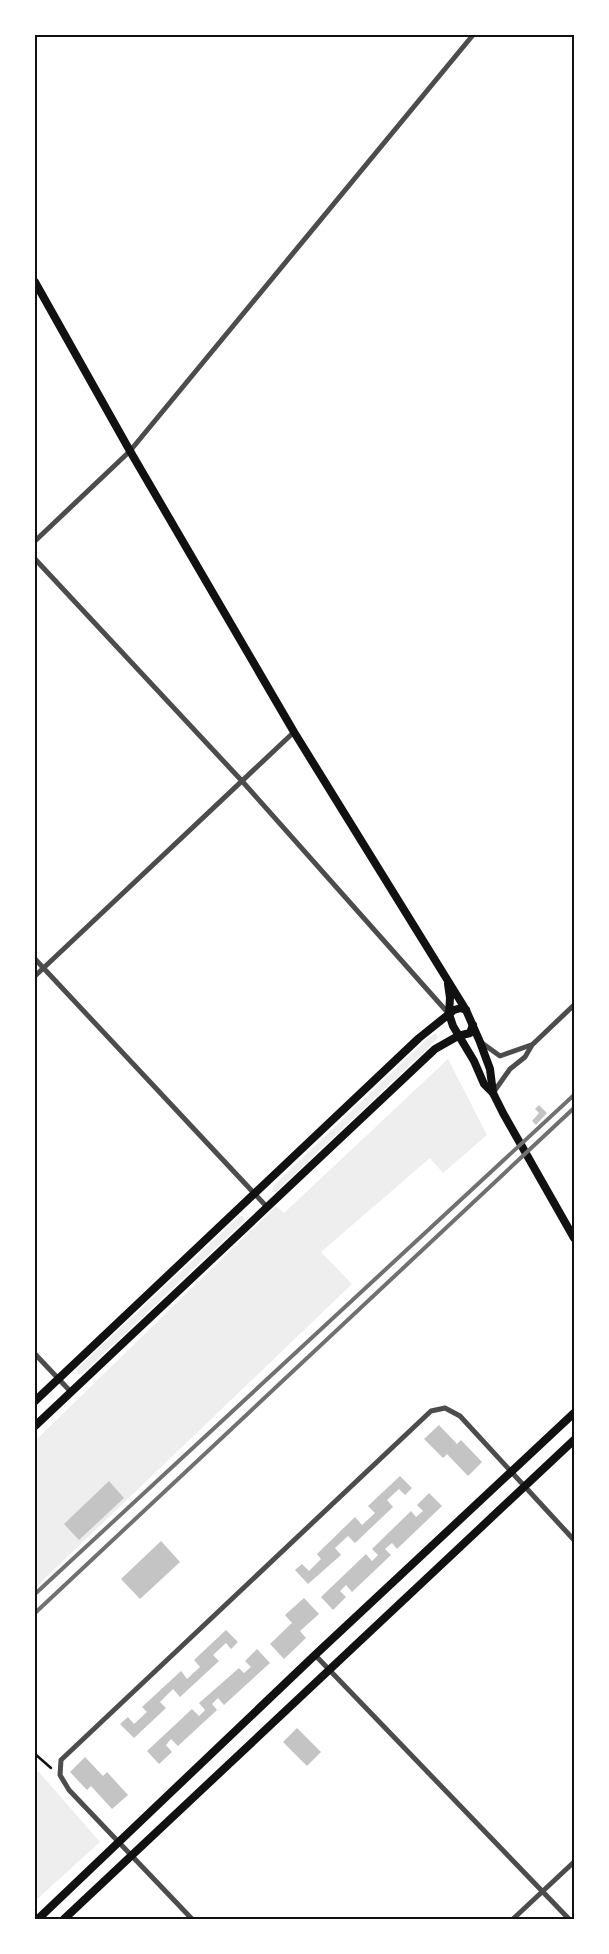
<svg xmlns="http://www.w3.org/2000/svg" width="609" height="1954" font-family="Ubuntu,sans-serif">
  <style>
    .green { fill: #eee }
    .building { fill: #c4c4c4 }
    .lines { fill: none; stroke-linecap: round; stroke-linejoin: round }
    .path { stroke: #111; stroke-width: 2.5 }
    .minor { stroke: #4c4c4c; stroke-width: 5 }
    .secondary { stroke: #111; stroke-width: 8 }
    .rail { stroke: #707070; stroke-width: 4 }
    .neatline { fill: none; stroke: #111; stroke-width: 2 }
  </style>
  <rect width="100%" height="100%" fill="#fff"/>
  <g class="green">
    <polygon points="436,1033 438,1038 435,1041 279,1189 275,1192 272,1192 274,1185 428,1038"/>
    <polygon points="448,1059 487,1135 443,1173 430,1158 321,1252 352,1284 35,1588 35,1441 276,1206 284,1213"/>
    <polygon points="240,1216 243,1216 245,1220 242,1223 85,1371 81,1374 78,1374 77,1371 79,1367"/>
    <polygon points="38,1771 100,1842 35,1901 35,1773"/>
  </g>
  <g class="building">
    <polygon points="539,1105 547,1113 536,1125 532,1121 539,1113 535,1109"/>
    <polygon points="439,1425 457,1444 461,1440 482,1462 468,1476 447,1454 443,1458 424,1439"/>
    <polygon points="400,1476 412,1488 405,1495 399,1489 387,1500 393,1507 355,1543 348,1536 335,1548 341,1555 308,1584 295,1570 302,1564 309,1571 321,1559 317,1554 355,1517 362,1525 375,1513 368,1506"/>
    <polygon points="109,1481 124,1498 79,1540 64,1524"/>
    <polygon points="429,1493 442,1506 397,1549 392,1543 385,1549 391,1555 352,1592 346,1585 340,1591 346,1597 333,1610 321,1597 366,1554 372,1561 378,1555 372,1549 411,1511 416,1517 423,1511 417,1505"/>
    <polygon points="161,1541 180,1562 140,1599 121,1579"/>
    <polygon points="304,1598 319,1614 300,1631 306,1638 284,1659 270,1644 292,1623 285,1615"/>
    <polygon points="226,1630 238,1642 231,1649 226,1643 213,1655 219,1661 180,1697 173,1689 160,1702 166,1708 134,1738 120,1724 128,1717 134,1724 147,1712 142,1707 181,1671 187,1679 200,1667 194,1660"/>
    <polygon points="257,1649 270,1663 224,1705 218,1698 212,1704 217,1710 178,1746 171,1739 166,1745 172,1752 159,1764 147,1751 192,1709 199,1716 205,1710 199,1703 239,1668 244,1673 251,1667 245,1661"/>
    <polygon points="297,1728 321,1752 307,1766 283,1742"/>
    <polygon points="85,1757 103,1776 107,1772 128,1795 112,1809 91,1786 87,1790 70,1772"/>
  </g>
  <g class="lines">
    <polyline class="path" points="35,1754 51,1768"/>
    <g class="minor">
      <polyline points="35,541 130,451 473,35"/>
      <polyline points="35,559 242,781 449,1014"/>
      <polyline points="35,959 267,1207"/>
      <polyline points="35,976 294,732"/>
      <polyline points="482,1043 500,1056 531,1045"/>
      <polyline points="493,1093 510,1069 525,1057 532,1045 574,1005"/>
      <polyline points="35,1354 71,1392"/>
      <polyline points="315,1655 569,1919"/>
      <polyline points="192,1919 69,1790 60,1775 61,1760 431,1411 445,1408 460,1416 574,1540"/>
      <polyline points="513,1919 574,1862"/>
    </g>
    <g class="secondary">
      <polyline points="35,282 130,451 294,732 466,1010 480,1042 490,1069 493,1093 503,1113 574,1238"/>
      <polyline points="448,984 450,998 449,1014 453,1026 474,1061 484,1084 493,1093"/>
      <polyline points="35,1401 419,1038 454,1010 461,1008 466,1010"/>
      <polyline points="35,1426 435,1049 458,1036 470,1033 473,1025"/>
      <polyline points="38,1919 315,1655 574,1413"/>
      <polyline points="64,1919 574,1440"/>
    </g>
    <g class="rail">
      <polyline points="35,1594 574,1095"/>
      <polyline points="35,1613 574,1108"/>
    </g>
  </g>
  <rect width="609" height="1954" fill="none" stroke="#ffffff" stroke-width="72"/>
  <rect x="36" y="36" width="537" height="1882" class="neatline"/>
</svg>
